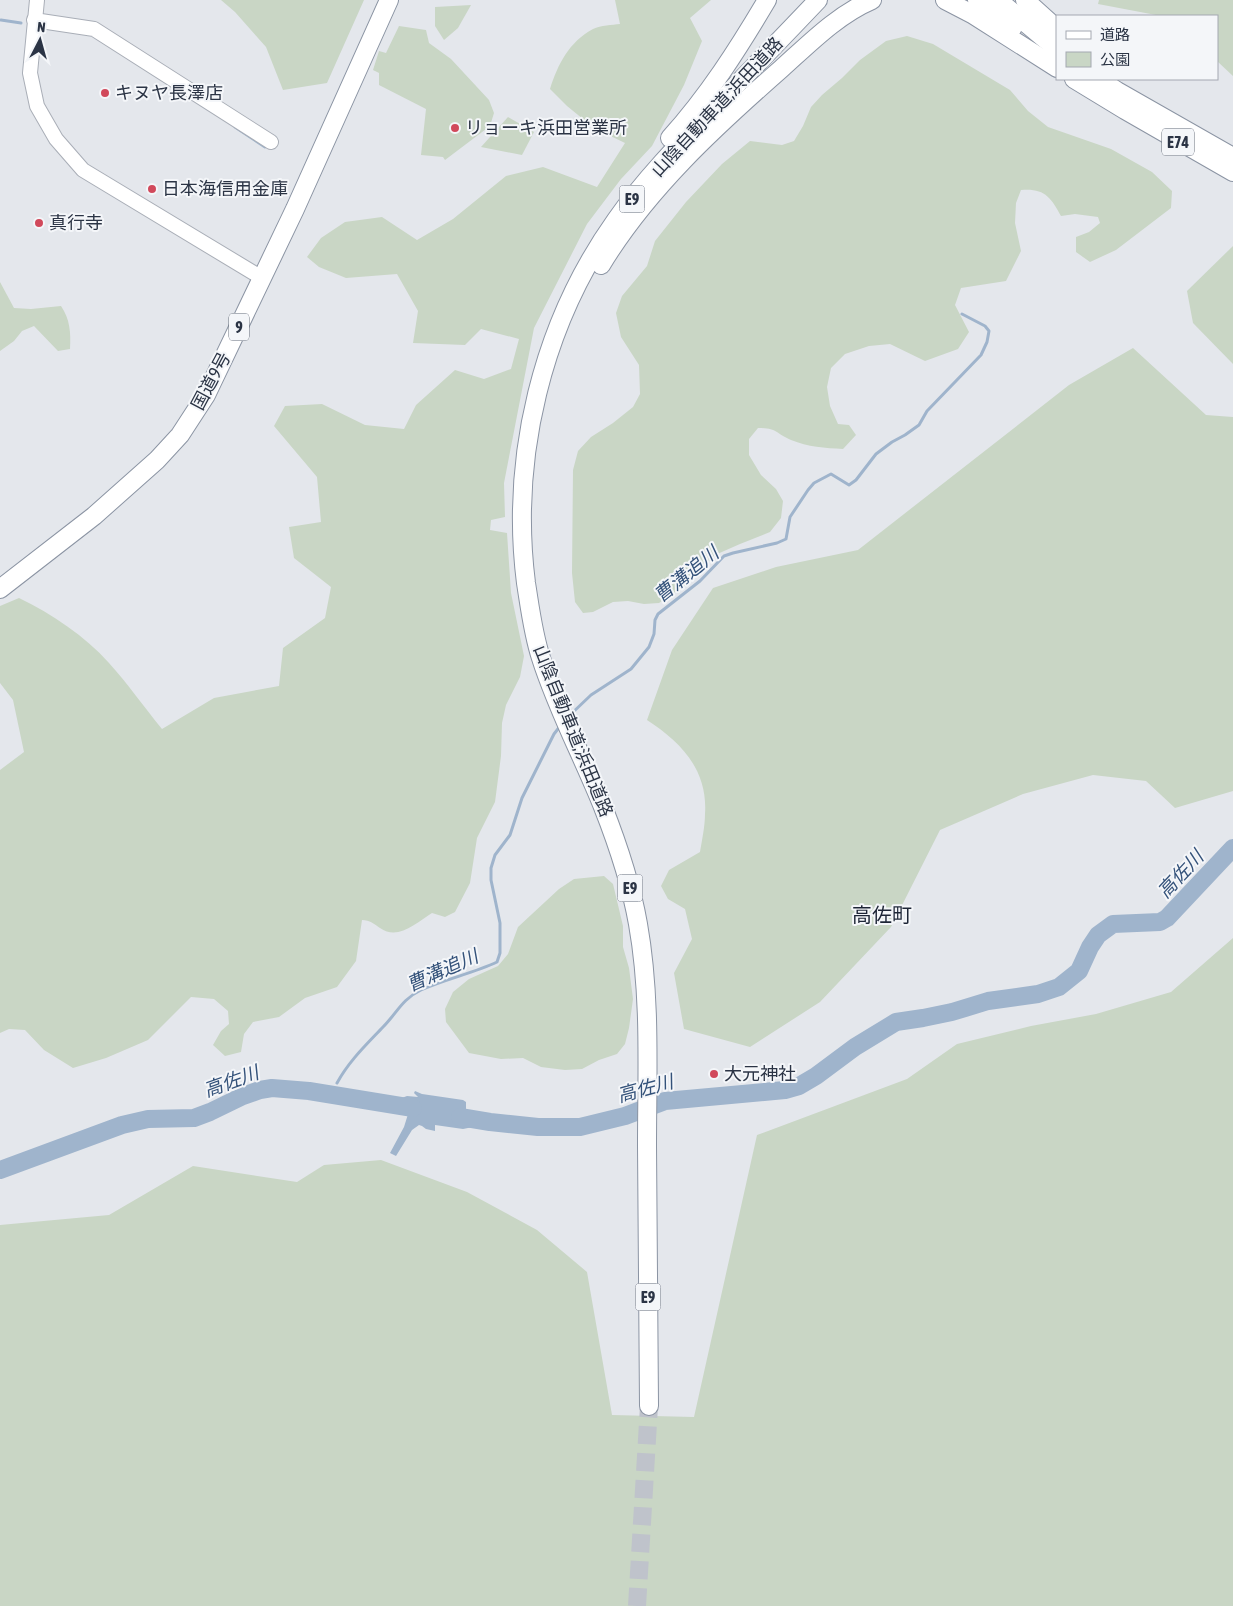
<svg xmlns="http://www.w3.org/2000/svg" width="1233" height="1606" font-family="'Asap Condensed','Noto Sans JP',sans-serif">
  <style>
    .green { fill: #c9d6c5 }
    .water { fill: #9fb4cc }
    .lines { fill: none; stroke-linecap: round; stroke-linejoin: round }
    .stream { stroke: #9fb4cc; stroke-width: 3 }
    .river { stroke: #9fb4cc; stroke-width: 18 }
    .highway-tunnel { stroke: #bfc3cb; stroke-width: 18; stroke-dasharray: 18 9; stroke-linecap: butt }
    .secondary-casing { stroke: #a9aeb7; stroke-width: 16 }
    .highway-casing { stroke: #8b94a3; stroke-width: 20 }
    .secondary { stroke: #fff; stroke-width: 14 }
    .highway { stroke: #fff; stroke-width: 18 }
    .poi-dot { fill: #d1495b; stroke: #f4f6f9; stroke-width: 2 }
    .labels { text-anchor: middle; stroke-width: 4; stroke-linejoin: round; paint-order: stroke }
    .shield { fill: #f4f6f9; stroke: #676e7b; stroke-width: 1 }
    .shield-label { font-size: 16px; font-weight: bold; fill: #2b3445 }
    .poi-label { font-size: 18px; fill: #2b3445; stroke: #f4f6f9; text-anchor: start }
    .street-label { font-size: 18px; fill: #2b3445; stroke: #f4f6f9 }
    .water-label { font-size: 19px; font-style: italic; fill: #34527a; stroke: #f4f6f9 }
    .quarter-label { font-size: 20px; fill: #1d2536; stroke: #f4f6f9 }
  </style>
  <rect width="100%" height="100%" fill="#e4e7ec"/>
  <g class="green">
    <polygon points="221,0 364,0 327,83 283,90 266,47 235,12"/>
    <path d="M 615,0 L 711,0 L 690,18 L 702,41 L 684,85 L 652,146 L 621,179 L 587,224 L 534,328 L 504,483 L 505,517 L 491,520 L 490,530 L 507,533 L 511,593 L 524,656 L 520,677 L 506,705 L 502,723 L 501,756 L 495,802 L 477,838 L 470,883 L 455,912 L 445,917 L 432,913 C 416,923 398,941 380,928 C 374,924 370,920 362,920 L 356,961 L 337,987 L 305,998 L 279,1017 L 253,1022 L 244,1034 L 241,1052 L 225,1056 L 213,1045 L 221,1031 L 229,1024 L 228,1011 L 214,999 L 191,997 L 148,1040 L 106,1058 L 73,1068 L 44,1050 L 25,1030 L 9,1029 L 0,1033 L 0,770 L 24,752 L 13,700 L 0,683 L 0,606 L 19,598 C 52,614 85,636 109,663 C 128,684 144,707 162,729 L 214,698 L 279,686 L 283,648 L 325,618 L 331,587 L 294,558 L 289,527 L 321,522 L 317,477 L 274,426 L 285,406 L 322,404 L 365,425 L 404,429 L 416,405 L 455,370 L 484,379 L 511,369 L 519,339 L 481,329 L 465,345 L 413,343 L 418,311 L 397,274 L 346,278 L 319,267 L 307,257 L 321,238 L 345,222 L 382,217 L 417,240 L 453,219 L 506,176 L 543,167 L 597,187 L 625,143 L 594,128 L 567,106 L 550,89 C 558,64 569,42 593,29 C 601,25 612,25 620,24 Z"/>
    <polygon points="1099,0 1233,0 1233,76 1217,61 1217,16 1158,16 1156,15 1098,4"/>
    <polygon points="471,5 458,28 444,40 435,26 435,7"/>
    <polygon points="399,26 426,30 429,43 451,59 489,100 494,113 490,126 445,160 443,157 421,155 426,109 379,85 379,73 373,70 379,51 386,53"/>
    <path d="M 907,36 L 933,44 L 1010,90 L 1028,111 L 1048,127 L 1111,149 L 1152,172 L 1172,191 L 1171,208 L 1116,250 L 1090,262 L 1076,252 L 1076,237 L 1089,232 L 1100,223 L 1098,217 L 1075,214 L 1061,216 C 1051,197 1044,188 1021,190 L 1016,203 L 1015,223 L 1021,251 L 1006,281 L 961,288 L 955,305 L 969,332 L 958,349 L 925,361 L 890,344 L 869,346 L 845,354 L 831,368 L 827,387 L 830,406 L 838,424 L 849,425 L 856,435 L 843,449 C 825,448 808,447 791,440 C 775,433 777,428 758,428 L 749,439 L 749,455 L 761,475 L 776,489 L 783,501 L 781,518 L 770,532 L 740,544 L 715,555 L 689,583 L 659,603 L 644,604 L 628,601 L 613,602 L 593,612 L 583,613 L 575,602 L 572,573 L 573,470 L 578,451 L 591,437 L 613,423 L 633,407 L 640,394 L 639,365 L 621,337 L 616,313 L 622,296 L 647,266 L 655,241 L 686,202 L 722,164 L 750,141 L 782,145 L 794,141 L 803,126 L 811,107 L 822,95 L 842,78 L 860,60 L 886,41 Z"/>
    <polygon points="508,117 534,132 522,155 481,147"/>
    <polygon points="1233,246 1233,364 1193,323 1187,291"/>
    <path d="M 0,282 L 14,308 L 31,309 L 61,306 C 70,319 71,333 70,349 L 58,351 L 34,326 L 22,331 L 14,341 L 0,351 Z"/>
    <path d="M 1133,348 L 1206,415 L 1233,417 L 1233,791 L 1175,808 L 1146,781 L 1093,775 L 1023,794 L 940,830 L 891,927 L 820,1002 L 750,1047 L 684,1029 L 674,973 L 692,939 L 685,909 L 668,899 L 661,886 L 669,870 L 700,852 C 702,840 705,826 705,814 C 708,770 681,742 647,720 L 672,650 L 713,588 L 776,567 L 858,550 L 1069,385 Z"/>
    <polygon points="604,876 613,884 623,926 623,947 629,968 633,999 629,1028 625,1044 617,1054 599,1060 582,1069 565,1070 541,1067 523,1058 501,1059 469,1053 446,1022 445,1009 453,992 469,979 498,966 508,954 518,927 559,889 574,879"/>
    <polygon points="1233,938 1233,1606 0,1606 0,1225 109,1215 193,1166 297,1182 324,1165 381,1160 467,1192 537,1230 587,1272 612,1415 694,1417 757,1135 907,1079 957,1044 1031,1026 1096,1014 1171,992"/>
  </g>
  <polygon class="water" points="415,1091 422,1094 463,1100 466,1102 466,1109 483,1116 483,1125 463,1129 435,1125 435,1131 426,1129 422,1126 419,1125 412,1130 396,1156 390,1153 404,1127 409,1111 395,1111 394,1109 390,1108 391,1102 407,1096 418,1097 414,1093"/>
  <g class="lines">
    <g class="stream">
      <polyline points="1,20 21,23"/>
      <polyline points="235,127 265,147"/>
      <polyline points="570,715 591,695 631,669 649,647 654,634 655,620 658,614 700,581 724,556 733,553 777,543 786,539 790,517 808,490 814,483 831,474 849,485 856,480 876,454 892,442 905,435 919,425 927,411 981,355 987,342 989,331 985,326 962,314"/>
      <path d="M 337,1083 C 349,1061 366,1045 383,1027 C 397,1013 402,999 421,990 C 445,979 474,973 497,962 L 500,953 L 500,923 L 491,880 L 491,868 L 495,855 L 510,835 L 522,798 L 554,734 L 561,725"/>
    </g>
    <g class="river">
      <polyline points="460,1117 490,1122 538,1127 580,1127 625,1116 665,1101 785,1090 799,1086 816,1076 855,1047 896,1022 923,1018 952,1012 988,1001 1038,994 1059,987 1079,971 1090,947 1098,935 1113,924 1160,922 1167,918 1233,848"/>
      <polyline points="0,1170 122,1125 148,1119 194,1118 210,1112 243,1096 260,1090 272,1088 309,1091 413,1108"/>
    </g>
    <polyline class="highway-tunnel" points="637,1606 649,1406"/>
    <defs>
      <g id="secondary">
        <polyline points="37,0 30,73 37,106 56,139 83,170 262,278"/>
        <polyline points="34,20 94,29 271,142"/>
      </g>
      <g id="highway">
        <polyline points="945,0 972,14 1057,68"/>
        <polyline points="977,0 1013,27"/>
        <polyline points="998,0 1057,49"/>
        <polyline points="1025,0 1057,29"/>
        <polyline points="1074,79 1125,110 1233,172"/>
        <polyline points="1099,79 1117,91 1233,157"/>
        <path d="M 670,138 C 708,96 738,49 767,0"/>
        <path d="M 601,265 C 647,189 715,127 781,69 C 809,44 837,15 872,0"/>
        <polyline points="0,589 94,516 157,460 180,435 206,395 295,209 389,0"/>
        <path d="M 649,1406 C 648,1319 647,1232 647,1146 C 647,1072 651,997 638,924 C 631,884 618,845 603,807 C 583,757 557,709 541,658 C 533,634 530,608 526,583 C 510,457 542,324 616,220 C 644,180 678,145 712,110 C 747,74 783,37 818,0"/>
      </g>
    </defs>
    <use href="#secondary" class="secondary-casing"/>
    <use href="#highway" class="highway-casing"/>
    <use href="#secondary" class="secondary"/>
    <use href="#highway" class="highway"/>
  </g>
  <g class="poi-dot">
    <circle cx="105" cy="93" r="5"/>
    <circle cx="455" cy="128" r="5"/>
    <circle cx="152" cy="189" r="5"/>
    <circle cx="39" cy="223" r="5"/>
    <circle cx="714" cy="1074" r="5"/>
  </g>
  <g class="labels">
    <g class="shield">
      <rect x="1162" y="128.5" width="32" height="27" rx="4"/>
      <rect x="619.5" y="185.5" width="25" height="27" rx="4"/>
      <rect x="229" y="313.5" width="20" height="27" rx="4"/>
      <rect x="617.5" y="874.5" width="25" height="27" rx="4"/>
      <rect x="635.5" y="1283.5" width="25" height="27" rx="4"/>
    </g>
    <g class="shield-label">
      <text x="1178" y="148">E74</text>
      <text x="632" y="205">E9</text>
      <text x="239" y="333">9</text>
      <text x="630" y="894">E9</text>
      <text x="648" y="1303">E9</text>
    </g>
    <g class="poi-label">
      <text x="115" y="99">キヌヤ長澤店</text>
      <text x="465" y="134">リョーキ浜田営業所</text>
      <text x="162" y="195">日本海信用金庫</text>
      <text x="49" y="229">真行寺</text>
      <text x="724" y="1080">大元神社</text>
    </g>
    <g class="street-label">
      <text transform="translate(717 107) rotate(-47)" y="6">山陰自動車道;浜田道路</text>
      <text transform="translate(211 381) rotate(-62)" y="6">国道9号</text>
      <text transform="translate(573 731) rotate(68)" y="6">山陰自動車道;浜田道路</text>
    </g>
    <g class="water-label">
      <text transform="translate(686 574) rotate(-39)" y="7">曹溝追川</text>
      <text transform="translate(1180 874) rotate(-47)" y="7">高佐川</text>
      <text transform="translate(442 970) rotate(-24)" y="7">曹溝追川</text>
      <text transform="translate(231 1081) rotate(-20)" y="7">高佐川</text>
      <text transform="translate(645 1088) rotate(-15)" y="7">高佐川</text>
    </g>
    <g class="quarter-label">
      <text x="882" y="922">高佐町</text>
    </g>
  </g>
  <rect x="1056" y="15" width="162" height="65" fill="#f4f6f9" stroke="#a4a8b1"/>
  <rect x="1066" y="31" width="25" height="8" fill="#ffffff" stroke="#a4a8b1"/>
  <text x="1100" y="40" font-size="15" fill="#2b3445">道路</text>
  <rect x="1066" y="52" width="25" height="15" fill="#c9d6c5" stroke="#a4a8b1"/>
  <text x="1100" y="65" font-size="15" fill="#2b3445">公園</text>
  <g transform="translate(40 40) rotate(6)" stroke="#f4f6f9" stroke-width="4" paint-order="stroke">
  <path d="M0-4L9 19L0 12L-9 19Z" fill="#2b3445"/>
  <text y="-8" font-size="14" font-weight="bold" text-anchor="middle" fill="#2b3445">N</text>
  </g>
</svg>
